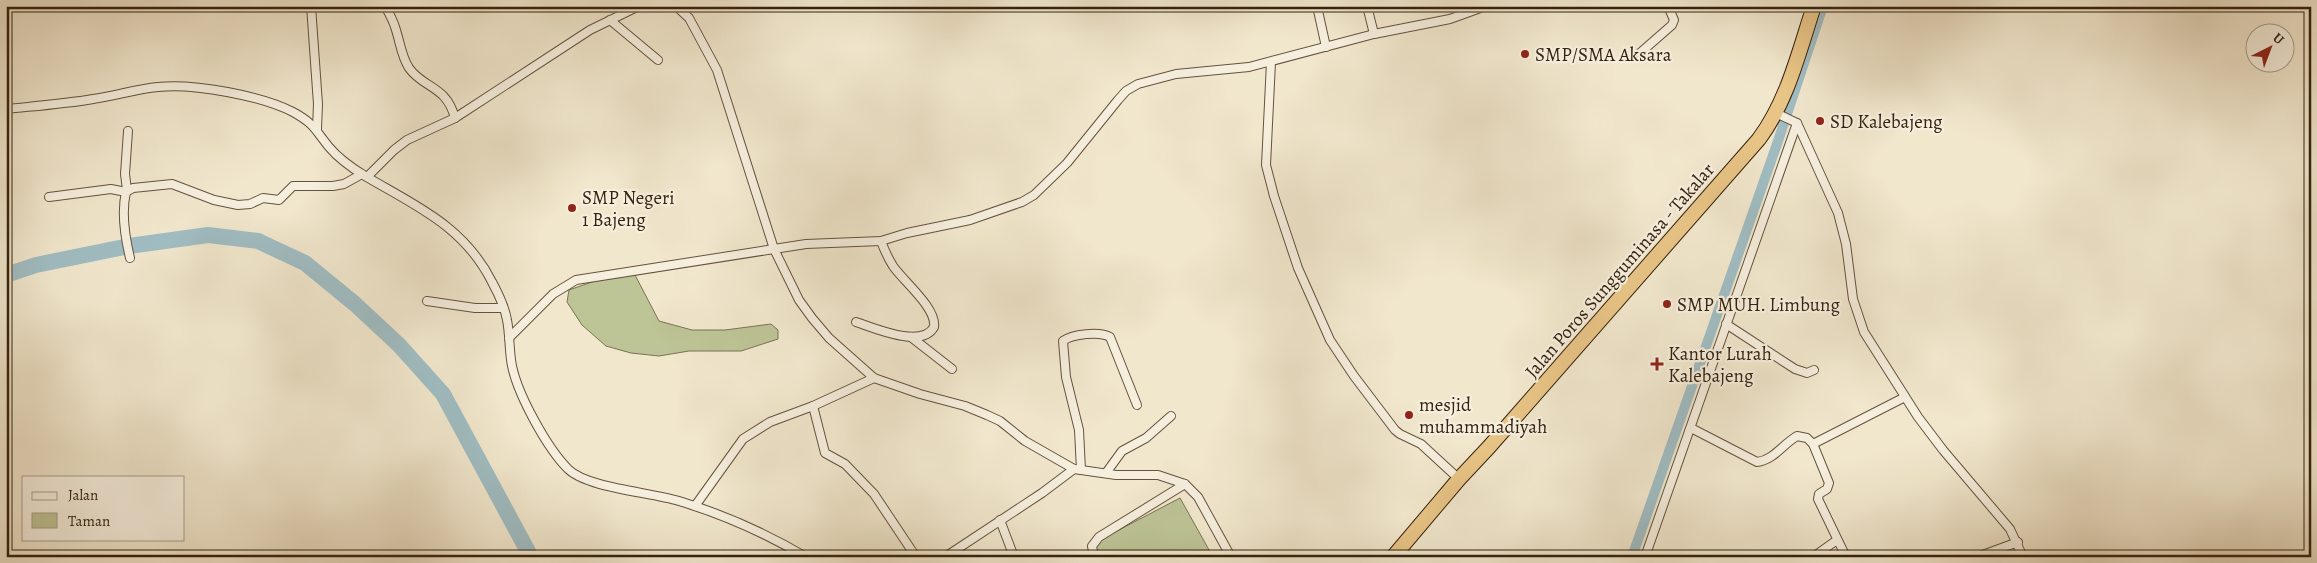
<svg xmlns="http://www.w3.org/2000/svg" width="2317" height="563" viewBox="0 0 2317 563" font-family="Alegreya,serif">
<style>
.green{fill:#bdc496;stroke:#797352}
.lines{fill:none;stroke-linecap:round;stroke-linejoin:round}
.canal{stroke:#a0bdc3;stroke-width:10}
.river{stroke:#a0bdc3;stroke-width:16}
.street-casing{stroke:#64533e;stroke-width:10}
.highway-casing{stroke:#35220f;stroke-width:16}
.street{stroke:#f6efde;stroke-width:8}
.highway{stroke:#e8c486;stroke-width:14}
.poi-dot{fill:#8f2418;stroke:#f6efde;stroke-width:2}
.labels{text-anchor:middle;stroke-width:4.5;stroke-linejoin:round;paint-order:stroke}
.poi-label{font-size:19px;fill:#35220f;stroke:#f6efde;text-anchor:start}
.street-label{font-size:19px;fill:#35220f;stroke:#f6efde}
</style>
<rect width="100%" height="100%" fill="#f1e7cd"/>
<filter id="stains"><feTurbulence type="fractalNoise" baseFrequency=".004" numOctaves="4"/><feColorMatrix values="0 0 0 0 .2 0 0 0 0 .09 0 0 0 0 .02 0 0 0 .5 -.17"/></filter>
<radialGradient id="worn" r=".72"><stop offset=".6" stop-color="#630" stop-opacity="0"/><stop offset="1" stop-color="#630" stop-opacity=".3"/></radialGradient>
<g class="green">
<polygon points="634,273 659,321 692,330 725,330 771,324 778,330 778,339 741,351 689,351 659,356 631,353 606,346 582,325 567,302 569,290 609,276"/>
<polygon points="1180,498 1213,557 1095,557 1094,543"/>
</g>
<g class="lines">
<polyline class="canal" points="1632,557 1777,144 1823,6"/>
<polyline class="river" points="6,275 36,265 129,246 208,235 258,241 305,263 355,304 399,345 443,394 531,557"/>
<g class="street-casing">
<g id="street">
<polyline points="311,6 318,104 317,129"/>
<path d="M385 6C389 13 393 20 395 27 400 41 401 56 409 68 424 89 446 85 455 118"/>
<polyline points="676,6 689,18 717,70 774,249 799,300 812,318 829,338 874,378 920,394 965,406 987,415 1000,421 1025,441 1074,469 1116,475 1158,475 1185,484 1198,497 1231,557"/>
<polyline points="1317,6 1326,47"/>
<polyline points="1367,6 1374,34"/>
<polyline points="610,20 658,60"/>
<polyline points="1640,53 1672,25 1674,20 1668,6"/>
<polyline points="1271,62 1266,165 1274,196 1298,268 1330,340 1354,376 1395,430 1400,434 1421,444 1459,479"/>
<path d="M6 109C35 106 64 104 93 99 115 96 136 89 158 87 194 83 262 96 293 112 315 124 315 130 329 147 339 159 352 168 365 176 416 206 464 226 492 282 498 293 505 308 507 320 510 335 509 351 512 366 518 395 547 448 568 469 587 488 650 492 679 501 722 514 767 534 806 557"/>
<polyline points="1776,113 1797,123 1838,213 1846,244 1853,299 1864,332 1918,417 1943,450 2010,529 2023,557"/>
<polyline points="367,177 394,150 407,140 455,118 590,30 639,6"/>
<polyline points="127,190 125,174 128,131"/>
<polyline points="49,197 111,189 126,192"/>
<path d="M130 258C125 237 121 213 126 192L133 188 172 184 214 200 238 205 250 204 263 198 279 200 293 186H333L344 184 362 174"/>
<polyline points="427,301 475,308 503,308"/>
<path d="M856 322C874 328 922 349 934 327 937 308 903 281 893 266 888 258 884 249 881 241"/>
<polyline points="1726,324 1795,369 1807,373 1814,370"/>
<polyline points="911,337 952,369"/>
<polyline points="509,338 553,294 576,280 806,244 881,241 907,233 970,220 1022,202 1034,195 1067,163 1118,100 1126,91 1138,84 1176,74 1249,67 1374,34 1450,19 1486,6"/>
<polyline points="813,406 825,453 845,464 874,494 916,557"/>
<path d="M1691 428 1757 462C1774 460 1783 444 1797 436L1807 438 1813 444 1905 397"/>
<polyline points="1813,444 1829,483 1827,489 1819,494 1818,499 1846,557"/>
<path d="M1081 470 1079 430 1066 377 1063 341C1072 334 1100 331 1110 337L1137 405"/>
<polyline points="1106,473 1122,451 1146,438 1171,416"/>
<polyline points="695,506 743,439 770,422 813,406 874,378"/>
<polyline points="1000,520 1014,557"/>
<polyline points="945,557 1042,493 1074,469"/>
<polyline points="1094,557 1092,546 1099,537 1185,484"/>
<polyline points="1645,557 1797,123"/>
<polyline points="1813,557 1837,540"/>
<polyline points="1977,557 2018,542"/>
</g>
</g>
<g class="highway-casing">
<path id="highway" d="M1393 557 1459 479 1489 447 1759 139C1788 100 1799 51 1814 6"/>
</g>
<use href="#street" class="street"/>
<use href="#highway" class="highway"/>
</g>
<g class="poi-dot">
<circle cx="1525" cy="54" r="5"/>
<circle cx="1820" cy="121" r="5"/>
<circle cx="572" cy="208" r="5"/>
<circle cx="1667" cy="304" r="5"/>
<path d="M1654.5 356.5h5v5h5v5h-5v5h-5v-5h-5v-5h5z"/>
<circle cx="1409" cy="415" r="5"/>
</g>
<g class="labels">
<g class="poi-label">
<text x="1535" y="61">SMP/SMA Aksara</text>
<text x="1830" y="128">SD Kalebajeng</text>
<text x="582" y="204">SMP Negeri<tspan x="582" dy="22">1 Bajeng</tspan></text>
<text x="1677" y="311">SMP MUH. Limbung</text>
<text x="1668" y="360">Kantor Lurah<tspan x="1668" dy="22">Kalebajeng</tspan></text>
<text x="1419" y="411">mesjid<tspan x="1419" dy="22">muhammadiyah</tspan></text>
</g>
<g class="street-label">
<text transform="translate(1619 270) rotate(-49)" y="7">Jalan Poros Sungguminasa - Takalar</text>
</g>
</g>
<rect width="2317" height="563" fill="none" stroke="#f1e7cd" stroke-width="25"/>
<rect x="8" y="8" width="2302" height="548" fill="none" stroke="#35220f" stroke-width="2.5"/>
<rect x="12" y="12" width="2292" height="538" fill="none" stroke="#35220f"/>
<rect x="22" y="476" width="162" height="65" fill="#f6efde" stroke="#a99d8b"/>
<rect x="32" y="492" width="25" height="8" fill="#f6efde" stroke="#a99d8b"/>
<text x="68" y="500" font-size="15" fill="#35220f">Jalan</text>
<rect x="32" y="513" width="25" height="15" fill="#bdc496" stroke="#a99d8b"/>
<text x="68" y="526" font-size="15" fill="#35220f">Taman</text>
<g transform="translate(2270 48) rotate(42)"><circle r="24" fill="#f6efde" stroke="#a99d8b"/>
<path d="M0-4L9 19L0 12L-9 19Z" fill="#8f2418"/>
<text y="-8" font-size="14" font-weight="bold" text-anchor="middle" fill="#35220f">U</text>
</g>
<rect width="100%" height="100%" filter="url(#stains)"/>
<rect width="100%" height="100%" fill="url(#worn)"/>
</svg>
